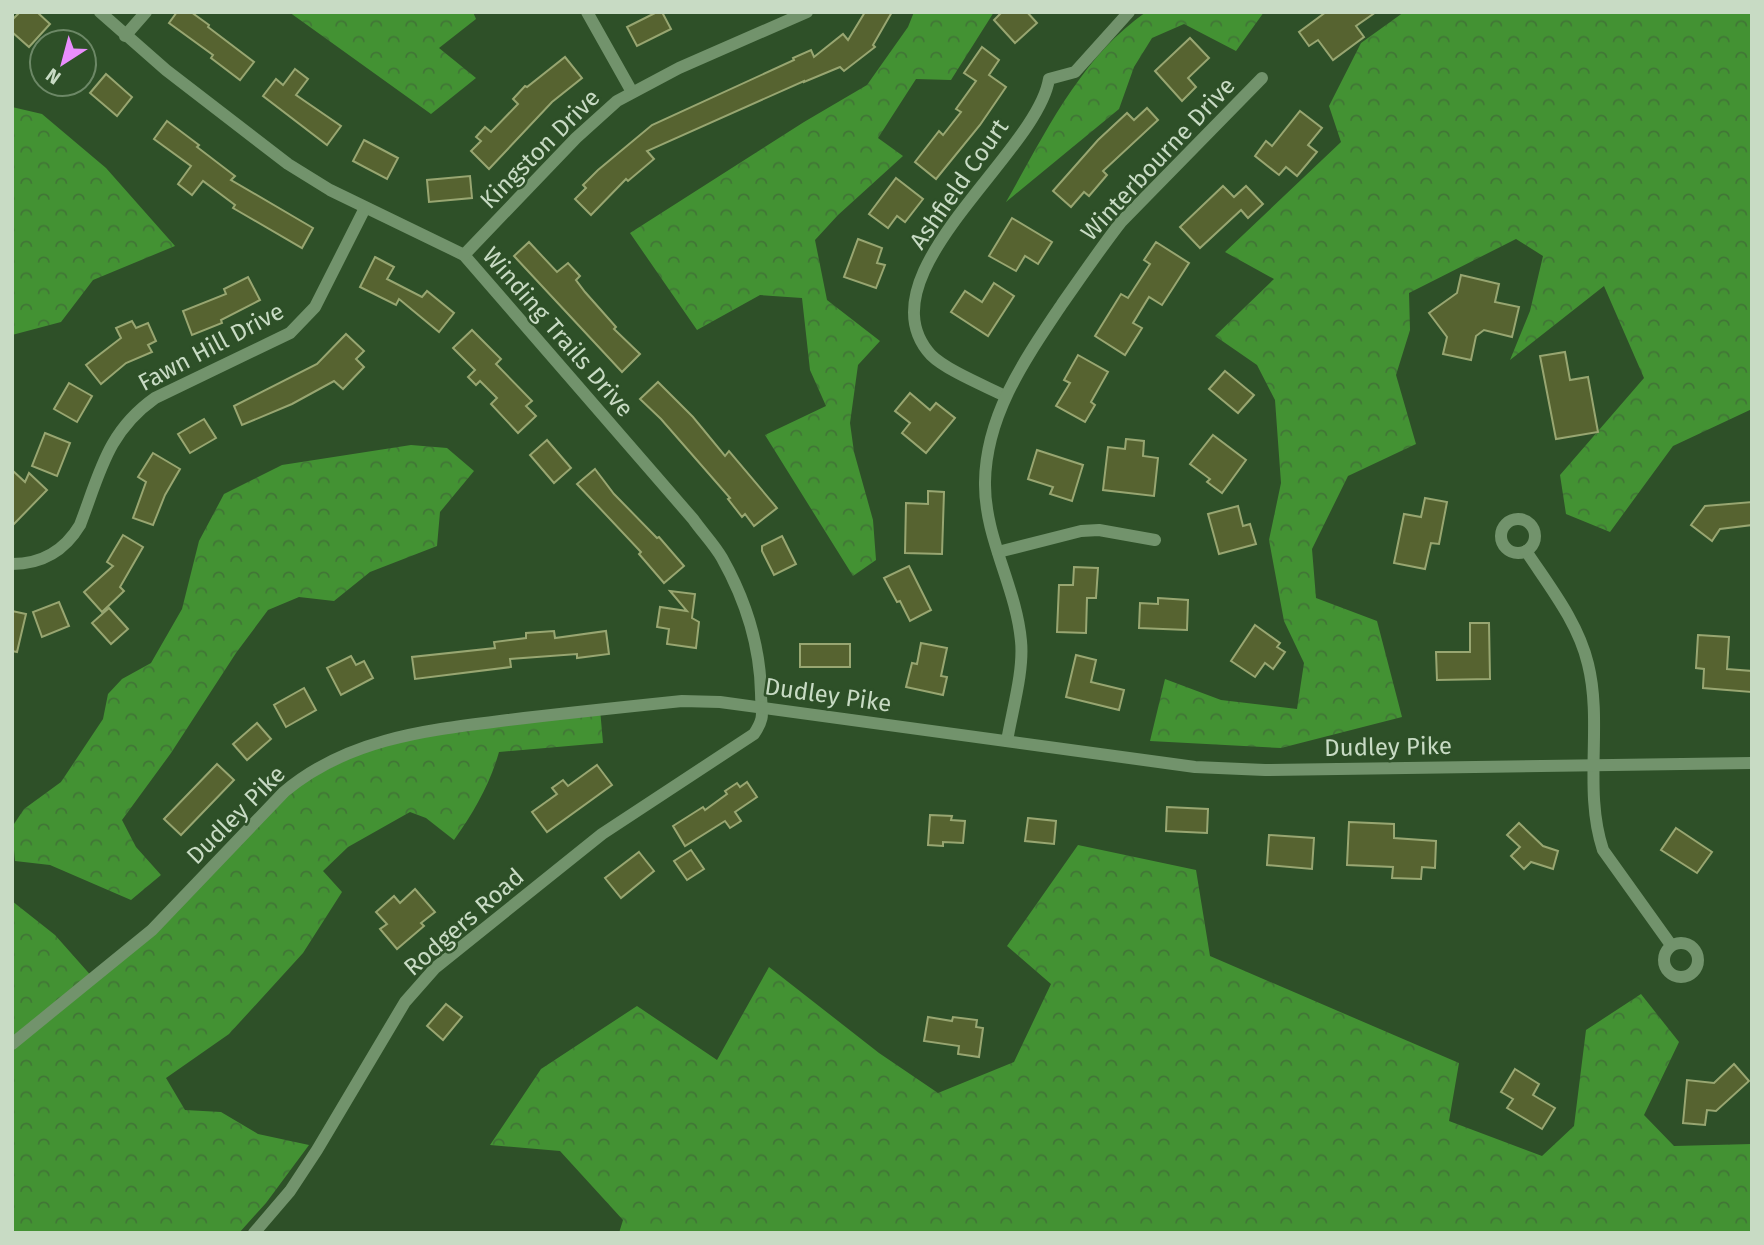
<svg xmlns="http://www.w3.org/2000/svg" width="1764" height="1245" viewBox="0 0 1764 1245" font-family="'Fira Sans',sans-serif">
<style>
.forest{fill:url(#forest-crowns)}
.building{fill:#566330;stroke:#98a671;stroke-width:2}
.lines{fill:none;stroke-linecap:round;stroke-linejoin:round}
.minor{stroke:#72936c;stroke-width:12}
.labels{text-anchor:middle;stroke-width:5;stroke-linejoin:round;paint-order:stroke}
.street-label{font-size:24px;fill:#c8dbc4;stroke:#2e5028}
</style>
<defs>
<pattern id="forest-crowns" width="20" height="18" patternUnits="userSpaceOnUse" patternTransform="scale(1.75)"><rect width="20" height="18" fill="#439233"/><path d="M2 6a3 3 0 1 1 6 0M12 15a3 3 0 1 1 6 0" fill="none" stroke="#417636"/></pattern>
</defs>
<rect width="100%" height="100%" fill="#2e5028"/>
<g class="forest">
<polygon points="289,12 473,12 476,19 439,48 476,78 431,114"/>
<polygon points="914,12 994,12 951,80 916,79 878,138 903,156 838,215 815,240 827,300 880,341 858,365 850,423 854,452 873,520 876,560 853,576 765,435 826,406 810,370 802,298 760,295 697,330 630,233 804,122 867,85 908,27"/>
<path d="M1146 12H1264L1236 51 1184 24 1152 38 1134 67 1119 109 1006 202C1045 134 1080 58 1146 12Z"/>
<polygon points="1404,12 1752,12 1752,409 1673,446 1610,532 1566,514 1560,475 1644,378 1604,286 1510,360 1530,311 1543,256 1516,239 1409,293 1410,330 1396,375 1416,444 1348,476 1312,549 1316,598 1377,621 1402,717 1281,748 1150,741 1165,679 1221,700 1297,709 1304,663 1284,621 1269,540 1281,483 1275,400 1257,365 1215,336 1274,279 1225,252 1341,142 1329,106 1361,43"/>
<polygon points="12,107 42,114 106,168 175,246 93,280 61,322 12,335"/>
<polygon points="411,445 447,448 474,471 440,512 437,546 370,572 334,601 299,597 268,610 236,653 171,753 122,820 136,847 161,875 131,900 50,865 15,861 12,827 24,809 61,782 103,719 108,694 122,679 151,663 182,609 199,541 224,494 282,465"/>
<path d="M600 709 603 743 499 752C490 784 474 812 454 840L426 818 410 812 348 847 323 871 342 892 303 953 229 1034 166 1078 185 1110 221 1112 258 1134 309 1145 266 1203 239 1233H12V901L55 935 94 979 284 792 386 739Z"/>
<polygon points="1078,845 1196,870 1210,956 1459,1063 1449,1121 1542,1156 1574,1126 1586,1030 1641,994 1679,1042 1644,1115 1674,1146 1752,1144 1752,1233 619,1233 623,1220 560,1151 490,1145 541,1069 637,1006 717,1060 769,967 879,1053 938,1093 1014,1062 1051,984 1007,946"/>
</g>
<g class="building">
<polygon points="20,12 37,12 50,24 29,47 12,32 12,20"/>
<polygon points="177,12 191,12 209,25 208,27 254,62 240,80 211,58 213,55 169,23"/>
<polygon points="657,12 662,12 671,29 637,46 627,27"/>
<polygon points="865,12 892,12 873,45 875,47 844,71 840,67 804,82 804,81 647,151 654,159 628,181 626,179 591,215 575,199 586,188 583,185 598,170 652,125 794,60 793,58 811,50 814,57 843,34 848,40"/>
<polygon points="1002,12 1027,12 1037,23 1015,43 994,20"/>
<polygon points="1326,12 1376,12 1356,26 1364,37 1333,60 1318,40 1309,46 1299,32"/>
<polygon points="1190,38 1209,58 1188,78 1196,87 1182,101 1155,71"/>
<polygon points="982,47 999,60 989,75 1006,87 980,125 936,179 915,162 939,131 943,135 961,112 956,109 976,81 964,73"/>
<polygon points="565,57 582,78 552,102 489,169 471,151 481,141 476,137 485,127 491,132 518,104 513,99 525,86 527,87"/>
<polygon points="295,69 308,79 296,95 341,126 327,145 263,96 276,79 283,85"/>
<polygon points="106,74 132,97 117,116 90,93"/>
<polygon points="1147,108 1158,120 1103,171 1107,175 1089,196 1084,192 1071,207 1053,191 1098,140 1127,113 1134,120"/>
<polygon points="1300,111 1322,128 1308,145 1317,152 1297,176 1286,167 1279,175 1255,156 1266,141 1272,146"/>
<polygon points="167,121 199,145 197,147 235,176 231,180 313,228 302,248 233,208 235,205 203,181 192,195 178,184 191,166 154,139"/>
<polygon points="364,140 398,158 387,179 353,161"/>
<polygon points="470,176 472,198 429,202 427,180"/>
<polygon points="896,178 923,199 905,222 897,216 888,228 869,214"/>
<polygon points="1223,186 1234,197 1246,186 1263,204 1248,218 1241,210 1200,248 1180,227"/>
<polygon points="1012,218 1052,242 1038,264 1025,256 1016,271 989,256"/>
<polygon points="858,239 882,248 877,263 885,265 876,288 844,277"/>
<polygon points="529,242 557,272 568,263 580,276 576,280 585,292 616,327 614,329 640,354 622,372 514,256"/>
<polygon points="1156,242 1189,263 1162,305 1149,297 1133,323 1142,328 1125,355 1095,336 1121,294 1128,298 1150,264 1144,260"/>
<polygon points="375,257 394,267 387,279 422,297 427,291 454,313 439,332 399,299 396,305 360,287"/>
<polygon points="1461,275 1499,284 1495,302 1519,307 1512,337 1484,330 1476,336 1471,360 1443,354 1447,337 1429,313 1457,293"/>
<polygon points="248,277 260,300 221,320 222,323 192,335 183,311 226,294 224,289"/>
<polygon points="994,283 1014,296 988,336 951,312 965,291 982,302"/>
<polygon points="132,321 136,328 148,323 156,341 148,345 152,352 126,363 101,384 86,365 121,338 116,328"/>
<polygon points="472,330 501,359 496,364 532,401 526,406 536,416 518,433 491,404 497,398 480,381 476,385 468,377 475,370 453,348"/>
<polygon points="346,334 364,351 356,359 364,367 343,389 334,381 292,404 242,425 234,406 317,364"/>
<polygon points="1565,352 1570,380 1588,377 1598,432 1556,439 1540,356"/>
<polygon points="1078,355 1108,372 1091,402 1095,405 1085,422 1056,406 1070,383 1064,380"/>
<polygon points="1225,371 1254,395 1238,413 1209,389"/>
<polygon points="658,382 693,417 725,456 729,451 777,508 754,526 745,514 742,517 728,499 730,498 661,419 640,399"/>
<polygon points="69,383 92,396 77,422 54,409"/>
<polygon points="910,393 930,410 936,403 955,418 926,453 902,433 910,423 895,411"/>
<polygon points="204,419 216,438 190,453 178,434"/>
<polygon points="45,433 70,443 57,476 32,466"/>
<polygon points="1213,435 1246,460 1222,493 1207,482 1210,479 1190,464"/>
<polygon points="1126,439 1144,441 1143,456 1158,458 1154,496 1103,490 1108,447 1125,449"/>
<polygon points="547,440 571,468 554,483 530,455"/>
<polygon points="1037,450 1083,465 1072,501 1050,494 1053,487 1028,479"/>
<polygon points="153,453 180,469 165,495 153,525 133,518 146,482 138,477"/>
<polygon points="595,469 614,494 657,538 659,537 684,566 664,583 639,554 641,552 577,484"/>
<polygon points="12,470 25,482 29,473 47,490 12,526"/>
<polygon points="928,491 944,492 942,554 905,553 906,503 928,504"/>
<polygon points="1425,498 1447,502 1439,544 1431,543 1425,569 1394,563 1404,514 1421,517"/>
<polygon points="1752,502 1752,525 1720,529 1712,541 1691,525 1705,506"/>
<polygon points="1238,506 1243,526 1250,524 1256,544 1219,554 1208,514"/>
<polygon points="123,535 143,547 120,587 124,591 102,612 84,592 113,566 107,562"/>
<polygon points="782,536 796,564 774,575 762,551 762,546"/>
<polygon points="909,566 931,610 910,621 900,601 897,602 884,578"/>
<polygon points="1074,567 1098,568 1096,598 1087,598 1086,633 1057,632 1059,585 1073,585"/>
<polygon points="670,591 695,594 692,618 699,622 696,648 667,644 669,629 657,627 660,607 687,611"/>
<polygon points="1158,598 1188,600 1187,630 1139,628 1140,603 1158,604"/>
<polygon points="59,602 69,626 42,637 33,612"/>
<polygon points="109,608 128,629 111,644 92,623"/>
<polygon points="12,611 26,614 17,652 12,651"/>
<polygon points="1470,623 1489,623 1490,679 1437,680 1436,652 1470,652"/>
<polygon points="1255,625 1280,643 1277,647 1285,652 1273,669 1265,663 1255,677 1231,661"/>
<polygon points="554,631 555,638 606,631 609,654 577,658 577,654 510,659 511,667 415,679 412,657 495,648 494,642 526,638 526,633"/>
<polygon points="1698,635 1729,637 1727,669 1752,671 1751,692 1703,688 1704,669 1696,668"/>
<polygon points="921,643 947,648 941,676 947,677 943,695 906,687 912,663 917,664"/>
<rect x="800" y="644" width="50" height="23"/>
<polygon points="1076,655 1096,660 1091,682 1124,690 1119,710 1066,697"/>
<polygon points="351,656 356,665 364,661 373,678 341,695 327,668"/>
<polygon points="304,688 316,710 286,727 274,705"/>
<polygon points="257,723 271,739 247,760 233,744"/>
<polygon points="217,764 234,780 181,835 164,819"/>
<polygon points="597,765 612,785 547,832 532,812 557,794 552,788 563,780 568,786"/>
<polygon points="747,782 757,797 735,812 741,821 730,828 725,821 685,846 673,826 703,807 705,810 727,794 725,791 737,783 740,787"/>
<polygon points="1167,807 1208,809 1207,833 1166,831"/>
<polygon points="930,815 952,816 951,820 965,821 963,843 943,842 943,846 928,845"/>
<polygon points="1028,818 1056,821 1054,844 1025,841"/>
<polygon points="1349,822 1394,824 1394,838 1436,841 1435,868 1422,867 1421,879 1392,878 1393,867 1347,865"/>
<polygon points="1519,823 1543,846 1558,851 1553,869 1531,862 1524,869 1511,856 1520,847 1507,835"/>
<polygon points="1676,828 1712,852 1697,873 1661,850"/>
<polygon points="1269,835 1314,838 1312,869 1267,865"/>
<polygon points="691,850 704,869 687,880 674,861"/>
<polygon points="639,852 654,871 621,898 605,878"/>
<polygon points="415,889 435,912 421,923 424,926 397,949 380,929 387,924 376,912 394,896 400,903"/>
<polygon points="446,1004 462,1017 443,1040 427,1026"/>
<polygon points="928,1017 952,1021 953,1017 977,1020 976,1027 983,1028 979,1057 958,1054 959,1046 924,1041"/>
<polygon points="1734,1064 1749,1081 1716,1111 1707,1110 1705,1125 1683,1123 1687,1080 1714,1083"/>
<polygon points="1515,1069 1539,1084 1533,1095 1555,1108 1542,1129 1507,1108 1513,1099 1501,1092"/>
</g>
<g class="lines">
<g class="minor">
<path d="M100 12 166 70 288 164 330 190 464 255 693 519C702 532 714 544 722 558 745 599 760 646 761 693 761 713 766 716 754 734L602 834 435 968 405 1002 317 1150 290 1191 254 1233"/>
<polyline points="587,12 632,92"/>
<polyline points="125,36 146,12"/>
<polyline points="464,255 576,138 617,101 679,68 807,12"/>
<path d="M1005 396C985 386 946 370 931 355 859 276 1037 154 1049 79L1075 72 1129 12"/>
<circle cx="1518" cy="536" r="17"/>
<path d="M1526 551C1549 586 1578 622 1588 664 1603 724 1583 790 1603 850L1671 945"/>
<polyline points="998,552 1081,531 1099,530 1155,540"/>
<path d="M12 564C42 564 65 550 80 525 100 473 107 432 155 398L290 333 315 307 365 208"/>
<path d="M1007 741C1012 711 1024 671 1021 641 1016 586 984 537 985 482 986 414 1026 358 1062 304 1081 277 1100 249 1121 222L1262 78"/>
<circle cx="1681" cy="960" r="17"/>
<path d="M12 1044 152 930 284 792C348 738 428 730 508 720 566 713 624 707 682 701L720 702 1195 767 1265 770 1752 763"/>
</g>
</g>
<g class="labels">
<g class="street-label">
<text transform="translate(540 149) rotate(-45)" y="8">Kingston Drive</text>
<text transform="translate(1158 159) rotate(-47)" y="8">Winterbourne Drive</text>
<text transform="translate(959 184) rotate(-55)" y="8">Ashfield Court</text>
<text transform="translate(558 332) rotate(49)" y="8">Winding Trails Drive</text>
<text transform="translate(211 347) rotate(-28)" y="8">Fawn Hill Drive</text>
<text transform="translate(828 695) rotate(8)" y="8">Dudley Pike</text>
<text transform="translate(1388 747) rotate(-1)" y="8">Dudley Pike</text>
<text transform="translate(236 815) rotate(-45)" y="8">Dudley Pike</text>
<text transform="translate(464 922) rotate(-41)" y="8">Rodgers Road</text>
</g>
</g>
<rect width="1764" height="1245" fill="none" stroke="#c8dbc4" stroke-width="28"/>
<g transform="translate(63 63) rotate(216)"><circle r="33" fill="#2e5028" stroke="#6c8866" stroke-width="2"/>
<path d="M0-5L12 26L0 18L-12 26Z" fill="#ea8dfd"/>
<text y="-10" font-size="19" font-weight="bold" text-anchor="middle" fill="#c8dbc4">N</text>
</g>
</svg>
